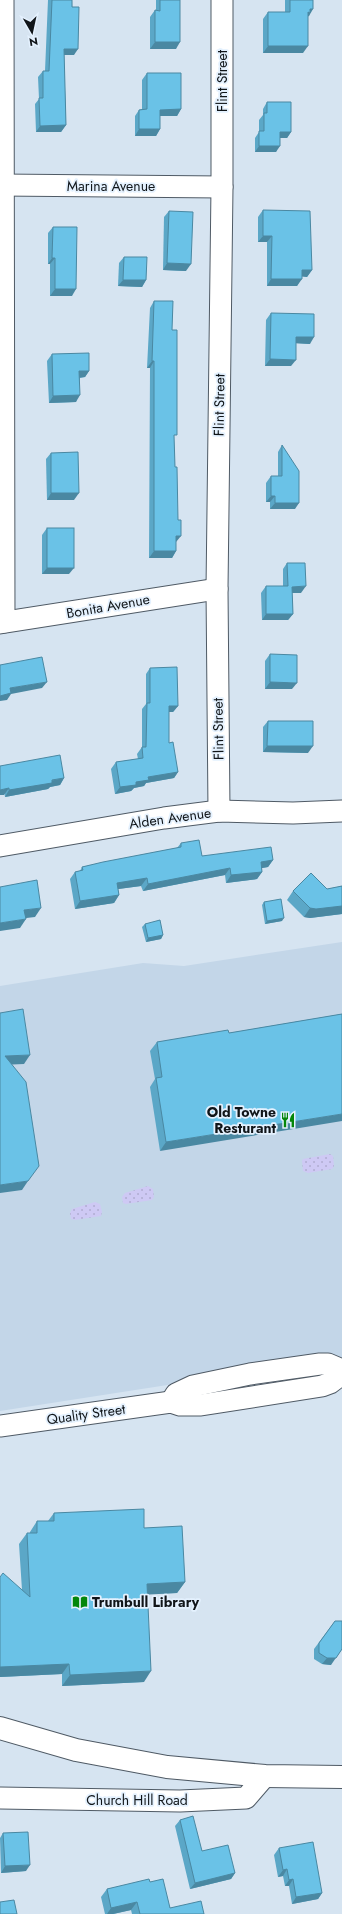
<svg xmlns="http://www.w3.org/2000/svg" width="342" height="1914" viewBox="0 0 342 1914" font-family="Jost,sans-serif">
<style>
.built{fill:#c3d6e8}
.garden{fill:url(#garden-dots)}
.lines{fill:none;stroke-linecap:round;stroke-linejoin:round}
.street-casing{stroke:#4f5a65;stroke-width:23}
.secondary-casing{stroke:#4f5a65;stroke-width:24}
.street{stroke:#fff;stroke-width:21}
.secondary{stroke:#fff;stroke-width:22}
.wall{fill:#5ba7c7}
.shaded-wall{fill:#4a88a2}
.building{fill:#6ac2e7;stroke:#4a88a2}
.labels{text-anchor:middle;stroke-width:3.5;stroke-linejoin:round;paint-order:stroke}
.street-label{font-size:14px;fill:#101519;stroke:#e4f1fe}
.poi-label{font-size:14px;font-weight:bold;fill:#101519;stroke:#e4f1fe;text-anchor:end}
</style>
<defs>
<pattern id="garden-dots" width="8" height="8" patternUnits="userSpaceOnUse"><rect width="8" height="8" fill="#cec9f4"/><path d="M2 2h.1M6 6h.1" fill="none" stroke="#b0acd1" stroke-width="1.8" stroke-linecap="round"/></pattern>
</defs>
<rect width="100%" height="100%" fill="#d6e4f1"/>
<polygon class="built" points="342,942 342,1358 0,1411 0,986 143,963 184,966"/>
<g class="garden">
<polygon points="330,1154 333,1156 334,1166 332,1169 308,1173 303,1171 302,1161 303,1159"/>
<polygon points="148,1186 153,1189 154,1197 152,1200 126,1204 123,1203 122,1197 125,1193"/>
<polygon points="95,1202 100,1204 102,1212 101,1216 75,1220 71,1219 70,1213 72,1209"/>
</g>
<g class="lines">
<g class="street-casing">
<g id="street">
<polyline points="3,0 4,622"/>
<polyline points="0,185 222,187"/>
<polyline points="0,623 217,589"/>
<polyline points="219,811 217,589 222,187 222,0"/>
<polyline points="0,846 164,818 219,811 293,813 342,811"/>
<polyline points="171,1402 176,1394 193,1386 250,1374 320,1364 328,1364 342,1370"/>
<polyline points="0,1426 171,1402 180,1405 201,1405 322,1386 330,1383 342,1374"/>
<polyline points="0,1798 180,1801 246,1798 265,1776"/>
</g>
</g>
<g class="secondary-casing">
<polyline id="secondary" points="0,1728 76,1750 167,1767 265,1776 342,1777"/>
</g>
<use href="#street" class="street"/>
<use href="#secondary" class="secondary"/>
</g>
<g class="wall">
<polygon points="48,0 72,0 74,55 64,55 66,125 61,132 36,132 35,104 39,99 38,77 43,71 45,71"/>
<polygon points="156,0 180,0 176,49 150,49 150,17 155,10 156,10"/>
<polygon points="285,0 313,0 309,16 308,16 303,53 263,53 263,19 268,12 285,12"/>
<polygon points="147,73 181,109 177,116 160,116 160,129 156,136 135,136 135,116 139,110 142,109 142,80"/>
<polygon points="267,102 291,132 287,138 280,138 276,152 255,152 255,138 259,132 259,120 263,115 263,109"/>
<polygon points="263,210 312,270 307,277 302,276 297,286 267,286 267,242 258,242 258,217"/>
<polygon points="169,211 186,271 163,270 164,217"/>
<polygon points="53,227 72,296 50,296 50,264 48,264 48,233"/>
<polygon points="124,257 146,280 142,287 118,286 119,263"/>
<polygon points="154,301 172,330 174,439 176,542 176,551 172,558 149,558 150,368 147,368 150,308"/>
<polygon points="271,313 310,344 296,343 291,366 265,366 266,320"/>
<polygon points="52,354 89,371 85,377 80,378 76,402 49,403 47,361"/>
<polygon points="282,445 295,509 270,509 270,502 266,502 266,483 271,476 278,476 278,452"/>
<polygon points="51,453 74,500 47,500 46,459"/>
<polygon points="47,528 69,574 42,574 42,535"/>
<polygon points="287,563 301,593 292,593 293,614 288,620 262,620 261,593 266,586 283,586 283,569"/>
<polygon points="270,654 292,689 265,689 265,661"/>
<polygon points="150,668 178,706 173,712 169,712 169,743 178,772 174,778 146,783 144,786 134,788 131,791 115,794 111,769 116,762 138,759 137,754 142,747 142,709 146,704 146,674"/>
<polygon points="268,721 308,753 263,752 263,727"/>
<polygon points="0,766 64,778 60,785 50,787 48,789 5,797"/>
<polygon points="181,843 202,856 273,860 268,867 262,868 262,872 257,879 226,883 225,875 143,891 141,886 118,889 119,895 114,903 75,909 70,879 75,872 80,871 82,867 177,848"/>
<polygon points="342,886 342,914 310,918 304,917 287,900 293,891 327,889"/>
<polygon points="264,902 282,921 265,924 262,905"/>
<polygon points="145,924 163,935 161,939 146,942 142,927"/>
<polygon points="342,1014 160,1151 150,1087 155,1079 150,1051 157,1042 229,1033"/>
<polygon points="54,1513 144,1528 185,1582 177,1593 148,1594 144,1682 62,1686 62,1674 0,1677 0,1577 22,1590 19,1544 27,1533 30,1533 30,1532 37,1521 48,1521"/>
<polygon points="335,1621 331,1665 322,1664 314,1659 314,1649"/>
<polygon points="180,1820 202,1851 235,1873 231,1879 190,1889 175,1826"/>
<polygon points="3,1833 26,1871 1,1873 0,1838"/>
<polygon points="279,1848 322,1893 318,1899 292,1904 289,1886 285,1886 283,1876 278,1877 274,1855"/>
<polygon points="150,1882 170,1908 204,1914 132,1914 131,1910 113,1914 105,1914 101,1897 107,1889"/>
</g>
<g class="shaded-wall">
<polygon points="310,9 313,9 309,16 303,19"/>
<polygon points="155,42 180,42 176,49 150,49"/>
<polygon points="268,46 308,46 303,53 263,53"/>
<polygon points="64,49 78,49 74,55 59,55"/>
<polygon points="181,109 177,116 156,116 160,110"/>
<polygon points="66,125 61,132 36,132 40,126"/>
<polygon points="139,129 160,129 156,136 135,136"/>
<polygon points="280,132 291,132 287,138 276,138"/>
<polygon points="259,146 280,146 276,152 255,152"/>
<polygon points="263,236 272,236 267,242 258,242"/>
<polygon points="52,258 55,258 50,264 48,264"/>
<polygon points="167,263 191,264 186,271 163,270"/>
<polygon points="302,270 312,270 307,277 297,276"/>
<polygon points="271,279 302,279 297,286 267,286"/>
<polygon points="123,280 146,280 142,287 118,286"/>
<polygon points="55,289 76,289 72,296 50,296"/>
<polygon points="296,337 314,337 310,344 291,343"/>
<polygon points="270,359 296,360 291,366 265,366"/>
<polygon points="152,361 154,361 150,368 147,368"/>
<polygon points="79,371 89,371 85,377 75,378"/>
<polygon points="80,395 76,402 49,403 53,396"/>
<polygon points="51,493 79,493 74,500 47,500"/>
<polygon points="271,496 275,496 270,502 266,502"/>
<polygon points="275,503 299,503 295,509 270,509"/>
<polygon points="176,536 181,536 176,542"/>
<polygon points="154,551 176,551 172,558 149,558"/>
<polygon points="47,568 74,568 69,574 42,574"/>
<polygon points="306,586 301,593 288,593 292,587"/>
<polygon points="266,614 293,614 288,620 262,620"/>
<polygon points="47,682 42,688 11,694 7,700 0,701 0,696 10,688"/>
<polygon points="270,682 297,683 292,689 265,689"/>
<polygon points="169,706 178,706 173,712 164,712"/>
<polygon points="267,746 313,746 308,753 263,752"/>
<polygon points="178,772 174,778 146,783 144,786 134,788 131,791 115,794 120,787 148,777"/>
<polygon points="64,778 60,785 50,787 48,789 5,797 9,790"/>
<polygon points="9,788 4,795 0,795 0,790"/>
<polygon points="273,860 268,867 256,869 261,862"/>
<polygon points="230,868 225,875 143,891 148,884"/>
<polygon points="262,872 257,879 226,883 231,875"/>
<polygon points="147,878 141,886 111,890 117,883"/>
<polygon points="119,895 114,903 75,909 80,901"/>
<polygon points="342,906 342,914 310,918 304,917 310,908"/>
<polygon points="41,908 35,917 18,919 24,910"/>
<polygon points="284,918 282,921 265,924 267,921"/>
<polygon points="26,919 20,928 0,931 0,923"/>
<polygon points="163,935 161,939 146,942 148,938"/>
<polygon points="30,1055 24,1064 0,1065 5,1056"/>
<polygon points="342,1114 342,1121 160,1151 166,1142"/>
<polygon points="28,1181 22,1190 0,1193 0,1185"/>
<polygon points="185,1582 177,1593 140,1595 147,1584"/>
<polygon points="342,1649 331,1665 322,1664 327,1658"/>
<polygon points="69,1664 62,1674 0,1677 0,1667"/>
<polygon points="151,1671 144,1682 62,1686 70,1675"/>
<polygon points="30,1865 26,1871 1,1873 5,1866"/>
<polygon points="287,1869 283,1876 278,1877 283,1870"/>
<polygon points="235,1873 231,1879 190,1889 195,1883"/>
<polygon points="293,1879 289,1886 285,1886 289,1880"/>
<polygon points="322,1893 318,1899 292,1904 296,1897"/>
<polygon points="137,1902 131,1910 113,1914 107,1914 111,1908"/>
</g>
<g class="building">
<polygon points="52,0 72,0 72,7 79,7 78,49 64,49 66,125 40,126 39,98 43,98 43,71 49,71"/>
<polygon points="160,0 180,0 180,42 155,42 155,10 160,11"/>
<polygon points="290,0 313,0 313,9 310,9 310,13 308,12 308,46 268,46 268,12 290,12"/>
<polygon points="147,73 181,73 181,109 160,110 160,129 139,129 139,110 147,109"/>
<polygon points="267,102 291,102 291,132 280,132 280,146 259,146 259,131 264,131 264,113 267,113"/>
<polygon points="263,210 310,211 312,270 302,270 302,279 271,279 272,236 263,236"/>
<polygon points="169,211 193,212 191,264 167,263"/>
<polygon points="53,227 77,227 76,289 55,289 55,258 52,258"/>
<polygon points="124,257 147,257 146,280 123,280"/>
<polygon points="154,301 173,301 172,330 177,330 177,435 174,435 175,467 177,467 178,520 181,520 181,536 176,536 176,551 154,551 154,361 152,361"/>
<polygon points="271,313 314,314 314,337 296,337 296,360 270,359"/>
<polygon points="89,353 89,371 79,371 80,395 53,396 52,354"/>
<polygon points="282,445 299,471 299,503 275,503 275,496 271,496 271,476 282,476"/>
<polygon points="78,452 79,493 51,493 51,453"/>
<rect x="47" y="528" width="27" height="40"/>
<polygon points="287,563 305,563 306,586 292,587 293,614 266,614 266,586 288,586"/>
<polygon points="270,654 297,655 297,683 270,682"/>
<polygon points="42,657 47,682 10,688 11,693 0,696 0,665"/>
<polygon points="177,667 178,706 169,706 169,743 173,742 178,772 148,777 149,780 136,782 136,785 120,787 116,762 143,758 142,747 146,747 147,703 150,703 150,668"/>
<polygon points="268,721 313,721 313,746 267,746"/>
<polygon points="60,755 64,778 52,780 52,783 9,790 9,788 0,790 0,766"/>
<polygon points="199,840 202,856 271,847 273,860 261,862 262,872 231,875 230,868 148,884 147,878 117,883 119,895 80,901 75,872 83,870 82,867 103,862 181,847 181,843"/>
<polygon points="311,873 327,889 342,886 342,906 316,909 310,908 293,891"/>
<polygon points="37,880 41,908 24,910 26,919 0,923 0,887"/>
<polygon points="281,899 284,918 267,921 264,902"/>
<polygon points="160,920 163,935 148,938 145,924"/>
<polygon points="23,1009 30,1055 5,1056 26,1082 39,1166 28,1181 0,1185 0,1013"/>
<polygon points="342,1014 342,1114 166,1142 156,1078 162,1077 157,1042 228,1030 229,1033"/>
<polygon points="144,1509 144,1528 182,1526 185,1582 147,1584 151,1671 70,1675 69,1664 0,1667 0,1577 3,1573 30,1597 27,1533 37,1533 37,1521 54,1521 54,1513"/>
<polygon points="335,1621 342,1621 342,1649 336,1658 327,1658 319,1653 319,1643"/>
<polygon points="193,1816 202,1851 228,1845 235,1873 195,1883 180,1820"/>
<polygon points="28,1832 30,1865 5,1866 3,1833"/>
<polygon points="313,1842 322,1893 296,1897 293,1879 289,1880 287,1869 283,1870 279,1848"/>
<polygon points="149,1879 150,1882 163,1879 170,1908 201,1901 204,1914 140,1914 137,1902 111,1908 107,1889"/>
<polygon points="14,1900 17,1914 0,1914 0,1902"/>
</g>
<defs>
<g id="restaurant-bare" transform="scale(1.2)"><path d="M-5-6h1v4h1v-4h1v4h1v-4h1v5L-1.5 .5V6h-2V.5L-5-1ZM5-6V6H3V1.5H1.5Q1.5-4 5-6Z" fill="#04860a" stroke="#e4f1fe" stroke-width="2.5" paint-order="stroke"/></g>
<g id="library-bare" transform="scale(1.2)"><path d="M-6-4Q-3-5.5-.7-3.5V5Q-3 3-6 4ZM6-4Q3-5.5 .7-3.5V5Q3 3 6 4Z" fill="#04860a" stroke="#e4f1fe" stroke-width="2.5" paint-order="stroke"/></g>
</defs>
<g fill-rule="evenodd">
<use href="#restaurant-bare" x="288" y="1120"/>
<use href="#library-bare" x="80" y="1602"/>
</g>
<g class="labels">
<g class="street-label">
<text transform="translate(222 81) rotate(-90)" y="5">Flint Street</text>
<text x="111" y="191">Marina Avenue</text>
<text transform="translate(219 405) rotate(-89)" y="5">Flint Street</text>
<text transform="translate(108 606) rotate(-10)" y="5">Bonita Avenue</text>
<text transform="translate(218 729) rotate(-91)" y="5">Flint Street</text>
<text transform="translate(170 818) rotate(-8)" y="5">Alden Avenue</text>
<text transform="translate(86 1414) rotate(-8)" y="5">Quality Street</text>
<text x="137" y="1805">Church Hill Road</text>
</g>
<g class="poi-label">
<text x="276" y="1117">Old Towne<tspan x="276" dy="16">Resturant</tspan></text>
<text x="92" y="1607" text-anchor="start">Trumbull Library</text>
</g>
</g>
<g transform="translate(32 32) rotate(171)" stroke="#e4f1fe" stroke-width="3" paint-order="stroke">
<path d="M0-3L7 15L0 10L-7 15Z" fill="#101519"/>
<text y="-6" font-size="11" font-weight="bold" text-anchor="middle" fill="#101519">N</text>
</g>
</svg>
